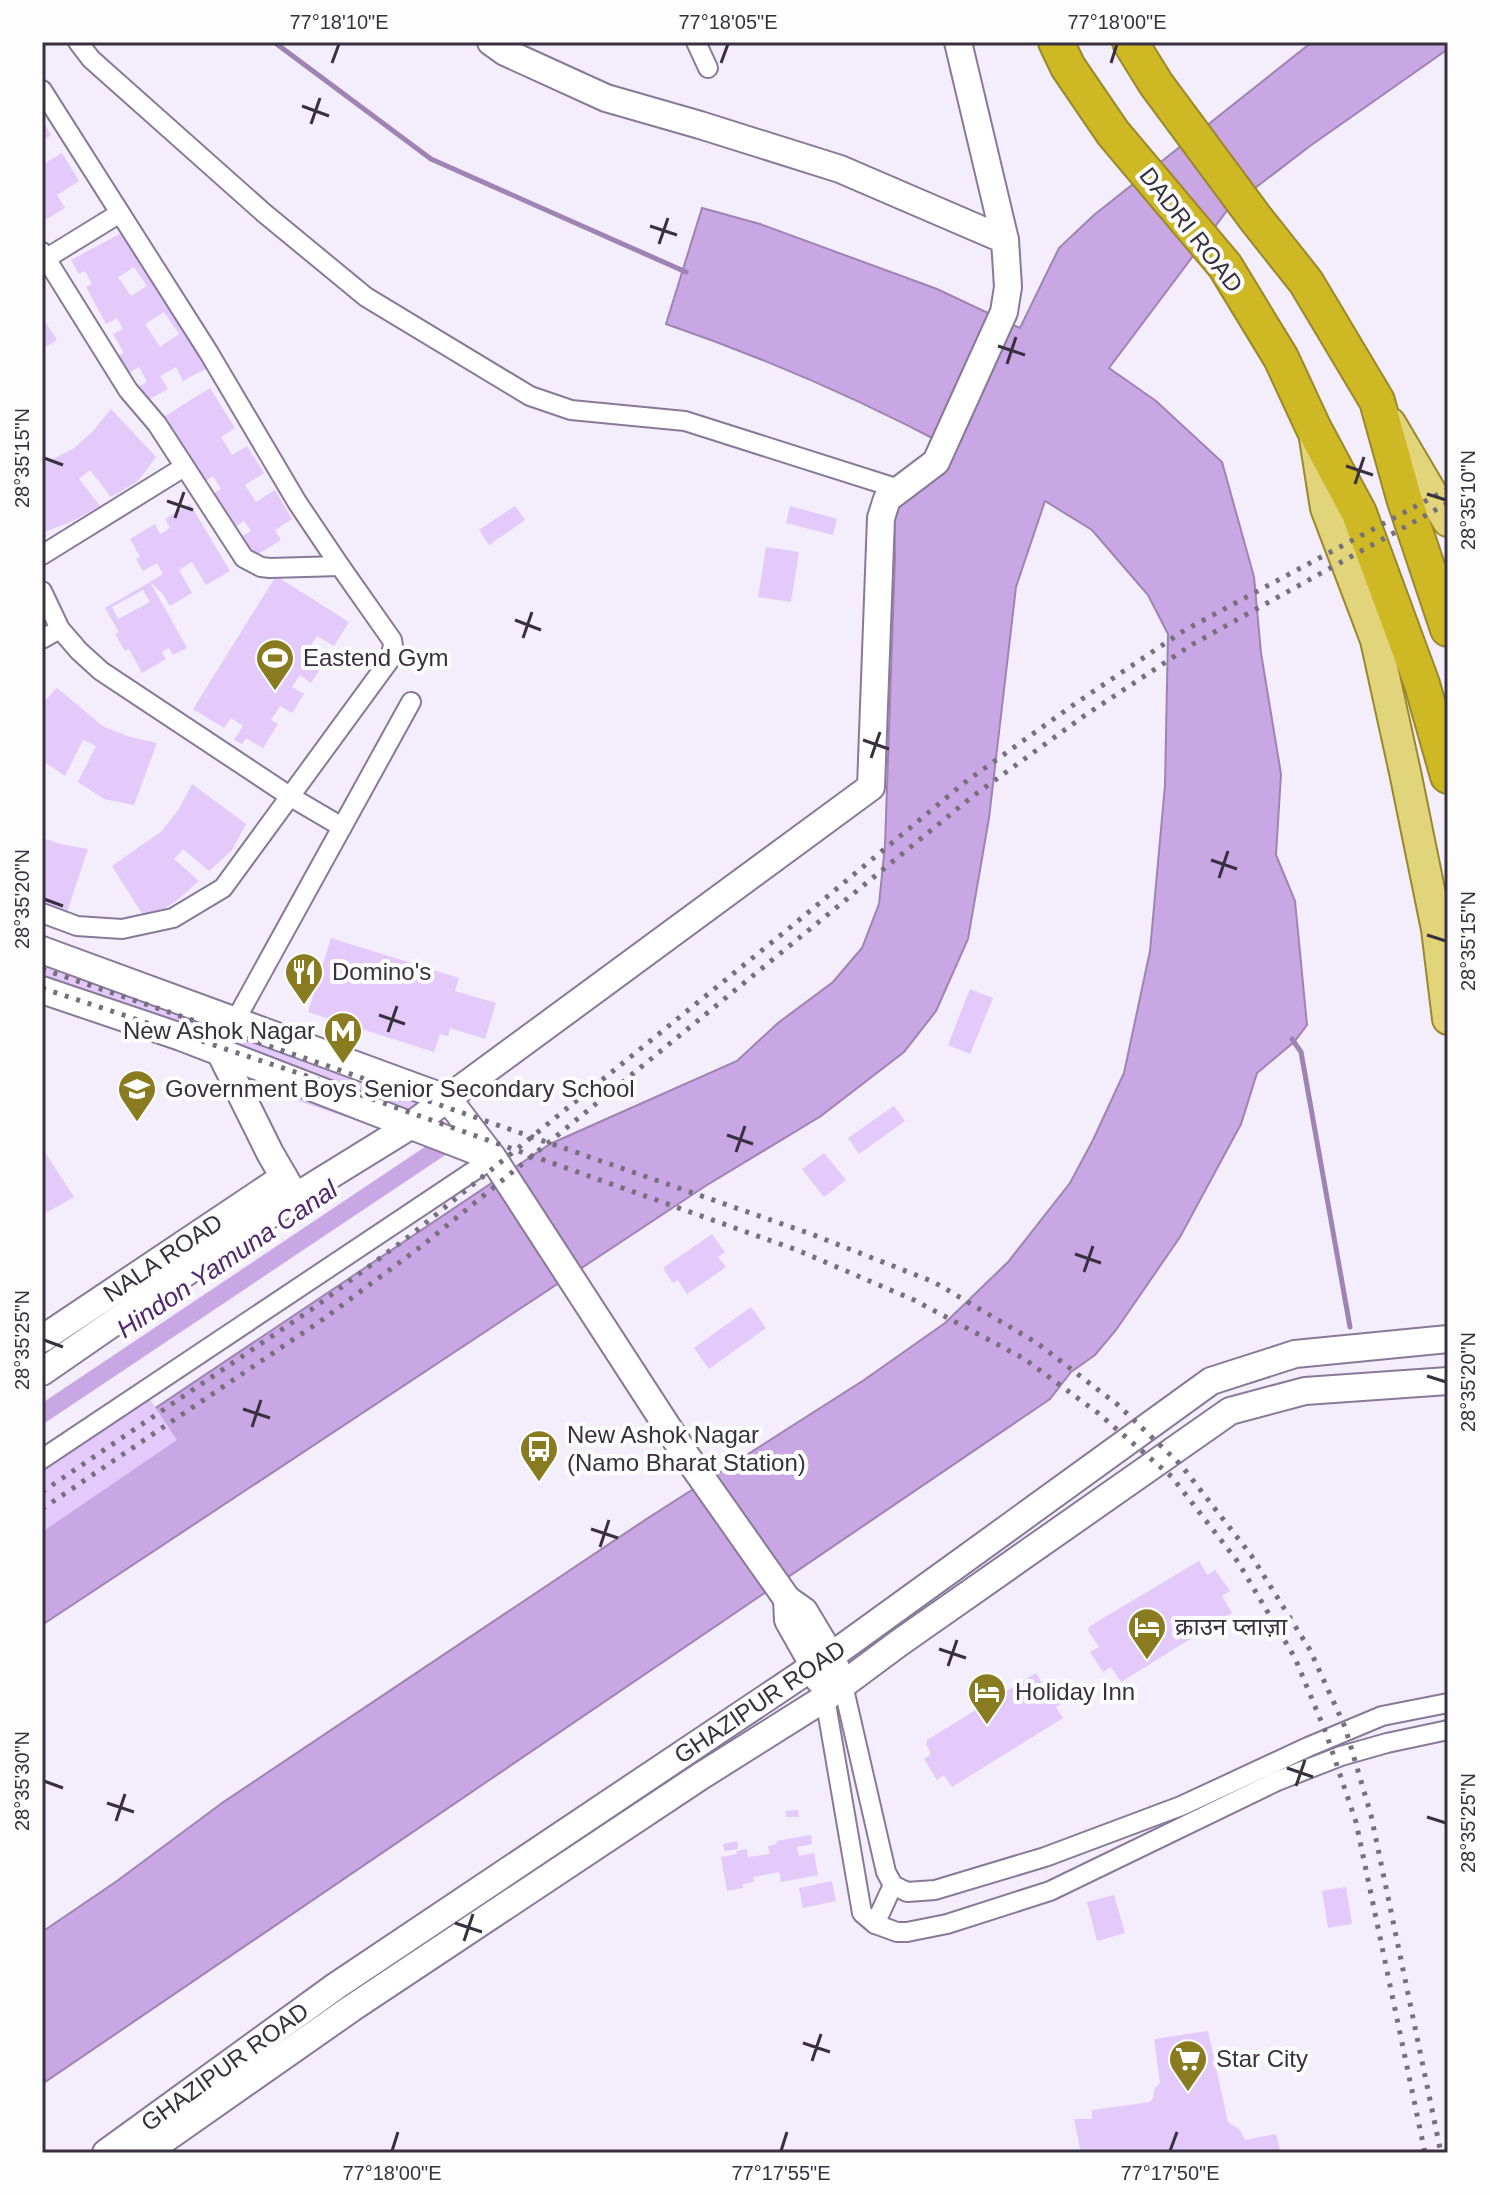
<svg xmlns="http://www.w3.org/2000/svg" width="1490" height="2195" viewBox="0 0 1490 2195" font-family="Helvetica,'Noto Sans Devanagari',sans-serif">
<style>
.water{fill:#c9a7e5;stroke:#9e83b3;stroke-width:2}
.lines{fill:none;stroke-linecap:round;stroke-linejoin:round}
.stream{stroke:#9e83b3;stroke-width:5}
.canal{stroke:#c9a7e5;stroke-width:18}
.building{fill:#e4c9fb;fill-rule:evenodd}
.street-casing{stroke:#897998;stroke-width:22}
.secondary-casing{stroke:#897998;stroke-width:30}
.primary-casing{stroke:#9a882c;stroke-width:34}
.highway-casing{stroke:#9a882c;stroke-width:38}
.street{stroke:#fff;stroke-width:18}
.secondary{stroke:#fff;stroke-width:26}
.primary{stroke:#e2d47b;stroke-width:30}
.highway{stroke:#ceb823;stroke-width:34}
.rail{stroke:#766f7d;stroke-width:5;stroke-dasharray:4 8;stroke-linecap:butt}
.ticks{fill:none;stroke:#38303e;stroke-width:3}
.labels{text-anchor:middle;stroke-width:8;stroke-linejoin:round;paint-order:stroke}
.street-label{font-size:24px;fill:#38303e;stroke:#fdfdfd}
.poi-label{font-size:24px;fill:#38303e;stroke:#fdfdfd;text-anchor:start}
.water-label{font-size:26px;font-style:italic;fill:#53276f;stroke:#fdfdfd}
.neatline{fill:none;stroke:#38303e;stroke-width:3}
.ticks-label{font-size:20px;text-anchor:middle;fill:#38303e}
</style>
<rect width="100%" height="100%" fill="#f4edfb"/>
<path class="water" d="M1312 42H1448V49L1310 146 1229 208 1109 368 1156 401 1222 462 1254 577 1261 653 1281 774 1276 855 1295 901 1307 1025 1294 1042 1257 1073 1241 1124 1180 1237 1116 1330 1095 1355 1071 1372 1050 1399 42 2084V1932L117 1881 222 1803 648 1518 864 1380 945 1323 1008 1262 1070 1183 1093 1140 1124 1073 1150 951 1165 785 1168 634 1148 595 1092 530 1045 501 1016 587 989 818 968 939 936 1011 904 1052 821 1116 707 1185 42 1625V1484L550 1144 737 1061 778 1023 833 982 862 948 879 904 885 845 895 557 894 503 942 474 955 450C862 400 765 358 666 324L702 208 760 224 937 289 1020 328 1059 248 1094 215Z"/>
<g class="lines">
<g class="stream">
<polyline points="274,42 431,159 686,272"/>
<polyline points="1292,1039 1301,1052 1350,1327"/>
</g>
<polyline class="canal" points="42,1414 441,1147"/>
</g>
<g class="building">
<polygon points="42,120 51,135 42,141"/>
<polygon points="62,153 79,181 57,195 65,208 42,222 42,165"/>
<path d="M127 230 209 367 183 381 176 367 160 376 168 389 142 403 135 389 147 382 139 367 127 374 117 356 124 353 113 334 123 329 117 318 106 324 86 287 92 284 85 271 79 274 71 260ZM134 267 147 286 131 296 118 277ZM164 312 179 334 160 347 145 324Z"/>
<polygon points="42,317 57,340 42,349"/>
<polygon points="210,388 235,428 221,437 232,455 247,446 264,473 245,485 256,502 275,490 292,519 275,530 281,540 254,557 241,537 251,531 244,521 235,527 214,493 221,489 213,476 206,481 165,416"/>
<polygon points="111,409 156,457 138,481 111,497 90,470 79,479 100,506 73,521 42,533 42,464 73,449 93,431"/>
<polygon points="190,504 230,571 206,585 192,562 179,570 192,593 170,606 162,593 150,582 163,574 157,563 143,571 136,559 140,557 130,539 155,524 160,534 170,528 165,519"/>
<polygon points="515,506 525,520 489,545 479,530"/>
<polygon points="790,506 837,519 833,535 786,523"/>
<polygon points="766,547 799,552 791,602 758,597"/>
<polygon points="276,576 349,622 334,646 317,636 307,651 325,661 311,683 300,675 292,687 304,694 292,713 280,706 271,720 278,724 263,748 246,738 242,744 234,740 243,726 231,718 224,728 193,709"/>
<path d="M150 582 187 648 173 655 169 648 162 652 166 659 142 673 129 649 125 651 115 634 119 632 105 608ZM143 590 150 602 118 619 112 607Z"/>
<polygon points="57,688 104,727 130,737 157,743 134,805 104,799 78,782 96,746 83,740 65,776 42,760 42,704"/>
<polygon points="192,784 246,824 232,850 209,871 183,849 174,859 199,881 176,901 146,920 112,866 162,831 179,809"/>
<polygon points="42,838 60,844 88,849 67,912 42,908"/>
<polygon points="331,938 459,978 455,991 496,1003 485,1039 450,1028 448,1036 440,1034 434,1052 308,1012"/>
<polygon points="42,959 440,1093 426,1133 350,1108 346,1117 284,1096 287,1086 42,1004"/>
<polygon points="970,989 993,998 970,1054 948,1045"/>
<polygon points="894,1106 905,1121 859,1154 848,1138"/>
<polygon points="42,1148 74,1197 42,1215"/>
<polygon points="824,1153 846,1180 824,1197 802,1169"/>
<polygon points="712,1234 725,1252 718,1257 726,1267 687,1294 678,1280 673,1283 663,1268"/>
<polygon points="751,1307 766,1328 709,1369 694,1348"/>
<polygon points="149,1398 177,1440 42,1532 42,1470"/>
<polygon points="1199,1561 1207,1575 1215,1570 1230,1591 1222,1596 1232,1613 1121,1682 1111,1667 1103,1672 1090,1652 1099,1647 1088,1630 1090,1626"/>
<polygon points="1036,1673 1045,1688 1053,1683 1065,1702 1056,1707 1063,1718 952,1787 944,1775 937,1780 924,1759 931,1754 926,1744 927,1740"/>
<polygon points="798,1810 799,1817 786,1817 786,1811"/>
<polygon points="811,1835 812,1844 797,1847 799,1856 814,1853 818,1875 781,1882 779,1872 753,1877 754,1882 743,1884 743,1888 727,1891 721,1857 737,1854 736,1851 747,1849 748,1857 770,1854 768,1846 777,1844 776,1841"/>
<polygon points="737,1841 738,1849 724,1851 723,1844"/>
<polygon points="832,1881 836,1901 803,1908 799,1888"/>
<polygon points="1346,1887 1352,1924 1328,1928 1322,1891"/>
<polygon points="1114,1895 1125,1933 1097,1941 1087,1902"/>
<polygon points="1208,2031 1228,2122 1240,2130 1245,2140 1276,2134 1281,2153 1081,2153 1074,2119 1092,2119 1092,2110 1150,2102 1153,2098 1155,2088 1160,2083 1154,2039"/>
</g>
<g class="lines">
<g class="street-casing">
<g id="street">
<polyline points="78,42 91,59 264,213 366,297 530,396 571,410 685,421 899,489"/>
<polyline points="696,42 708,68"/>
<polyline points="42,90 209,353 297,502 340,566 392,640 393,646 389,661 223,888 173,918 122,929 77,926 42,913"/>
<polyline points="42,252 128,390 157,424 244,558 261,567 270,568 340,566"/>
<polyline points="42,261 120,213"/>
<polyline points="42,555 184,467"/>
<polyline points="42,591 60,629 79,651 101,671 291,797 342,827"/>
<polyline points="42,639 60,629"/>
<polyline points="220,1052 235,1021 411,702"/>
<polyline points="42,1459 493,1158"/>
<polyline points="843,1685 886,1872 893,1885 907,1892 935,1890 1045,1857 1181,1806 1308,1747 1382,1716 1448,1703"/>
<polyline points="825,1698 862,1913 875,1924 897,1932 907,1932 947,1924 1050,1891 1277,1781 1341,1756 1387,1743 1448,1730"/>
<polyline points="875,1924 893,1885"/>
</g>
</g>
<g class="secondary-casing">
<g id="secondary">
<polyline points="491,42 505,52 606,98 700,125 840,169 1005,240"/>
<polyline points="42,950 448,1099 493,1158 687,1457 787,1599 804,1611 831,1656 838,1673"/>
<polyline points="42,990 181,1037 492,1157"/>
<polyline points="220,1052 270,1153 292,1191"/>
<polyline points="42,1339 284,1177"/>
<polyline points="42,1372 295,1197 410,1126 871,787 881,518 887,499 936,462 1004,312 1008,287 1005,240 958,42"/>
<polyline points="787,1599 788,1620 814,1666 819,1680"/>
<polyline points="106,2153 336,1986 814,1666 831,1656 1211,1381 1295,1354 1448,1339"/>
<polyline points="145,2153 352,2008 701,1776 825,1698 899,1643 1230,1411 1305,1391 1448,1381"/>
</g>
</g>
<g class="primary-casing">
<g id="primary">
<polyline points="1390,423 1448,521"/>
<polyline points="1315,438 1326,508 1376,640 1405,772 1437,929 1448,1019"/>
</g>
</g>
<g class="highway-casing">
<g id="highway">
<polyline points="1056,42 1068,67 1113,133 1225,266 1281,358 1313,427 1359,513 1422,684 1448,776"/>
<polyline points="1130,42 1156,84 1256,219 1306,282 1377,401 1404,498 1448,629"/>
</g>
</g>
<use href="#street" class="street"/>
<use href="#secondary" class="secondary"/>
<use href="#primary" class="primary"/>
<use href="#highway" class="highway"/>
<g class="rail">
<polyline points="42,969 322,1064 811,1234 934,1282 1037,1343 1118,1405 1181,1465 1251,1555 1310,1650 1345,1727 1371,1815 1441,2153"/>
<polyline points="42,988 313,1078 797,1250 914,1300 1023,1358 1098,1413 1172,1477 1238,1562 1295,1658 1326,1733 1356,1822 1425,2153"/>
<polyline points="42,1492 315,1307 412,1234 787,930 964,783 1076,703 1185,630 1448,489"/>
<polyline points="42,1509 322,1320 423,1245 973,796 1084,716 1193,644 1448,503"/>
</g>
</g>
<path class="ticks" d="M332 63 339 44M721 63 728 44M1111 63 1117 44M302 106 329 116M311 124 320 98M650 226 677 235M659 244 668 218M998 346 1025 355M1007 364 1016 337M44 458 63 465M1346 466 1373 475M1355 484 1364 457M1427 494 1446 500M167 501 193 510M175 518 184 492M515 620 541 630M523 638 532 612M863 740 889 749M871 758 880 732M1211 860 1237 869M1219 878 1228 851M44 899 63 906M1427 935 1446 941M379 1015 405 1024M388 1032 397 1006M727 1135 753 1144M736 1152 745 1126M1075 1254 1101 1263M1084 1272 1093 1246M44 1340 63 1347M1427 1376 1446 1382M243 1409 270 1418M252 1427 261 1400M591 1529 618 1538M600 1547 609 1520M939 1649 966 1658M948 1666 957 1640M1287 1768 1313 1777M44 1781 63 1788M1296 1786 1305 1760M107 1803 134 1812M1427 1817 1446 1823M116 1821 125 1794M455 1923 482 1932M464 1941 473 1914M803 2043 830 2052M812 2061 821 2034M392 2151 398 2132M781 2151 787 2132M1170 2151 1177 2132"/>
<defs>
<g id="stadium-pin" transform="scale(2)"><path d="M0 17L-7.5 6A9.5 9.5 0 1 1 7.5 6Z" fill="#897b20" stroke="#fdfdfd"/><path d="M0-5a6.5 5 0 1 0 0 10a6.5 5 0 1 0 0-10ZM-3.5-1.8h7v3.6h-7Z" fill="#fff"/></g>
<g id="restaurant-pin" transform="scale(2)"><path d="M0 17L-7.5 6A9.5 9.5 0 1 1 7.5 6Z" fill="#897b20" stroke="#fdfdfd"/><path d="M-5-6h1v4h1v-4h1v4h1v-4h1v5L-1.5 .5V6h-2V.5L-5-1ZM5-6V6H3V1.5H1.5Q1.5-4 5-6Z" fill="#fff"/></g>
<g id="metro-pin" transform="scale(2)"><path d="M0 17L-7.5 6A9.5 9.5 0 1 1 7.5 6Z" fill="#897b20" stroke="#fdfdfd"/><path d="M-5.5 5V-5H-3L0 0L3-5H5.5V5H3V-.5L0 4L-3-.5V5Z" fill="#fff"/></g>
<g id="school-pin" transform="scale(2)"><path d="M0 17L-7.5 6A9.5 9.5 0 1 1 7.5 6Z" fill="#897b20" stroke="#fdfdfd"/><path d="M0-5L7-2L0 1L-7-2ZM-4 1L0 2.5L4 1V4Q0 6-4 4Z" fill="#fff"/></g>
<g id="bus-pin" transform="scale(2)"><path d="M0 17L-7.5 6A9.5 9.5 0 1 1 7.5 6Z" fill="#897b20" stroke="#fdfdfd"/><path d="M-5-6H5V4H4V6H2V4H-2V6H-4V4H-5ZM-3.5-4V0h7V-4ZM-3.5 1.2v1.5H-2V1.2ZM2 1.2v1.5H3.5V1.2Z" fill="#fff"/></g>
<g id="hotel-pin" transform="scale(2)"><path d="M0 17L-7.5 6A9.5 9.5 0 1 1 7.5 6Z" fill="#897b20" stroke="#fdfdfd"/><path d="M-6-4.5h1.5V1H6V5H4.5V3h-9V5H-6ZM-4 0a1.8 1.8 0 1 1 3.6 0ZM.5 0V-2.5h3Q6-2.5 6 0Z" fill="#fff"/></g>
<g id="supermarket-pin" transform="scale(2)"><path d="M0 17L-7.5 6A9.5 9.5 0 1 1 7.5 6Z" fill="#897b20" stroke="#fdfdfd"/><path d="M-6-5.5h2.5l.6 2H6L4.5 2H-2.5L-4.4-4H-6ZM-1.5 3.2a1.3 1.3 0 1 0 .1 0ZM3 3.2a1.3 1.3 0 1 0 .1 0Z" fill="#fff"/></g>
</defs>
<g fill-rule="evenodd">
<use href="#stadium-pin" x="275" y="658"/>
<use href="#restaurant-pin" x="304" y="972"/>
<use href="#metro-pin" x="343" y="1031"/>
<use href="#school-pin" x="137" y="1089"/>
<use href="#bus-pin" x="539" y="1449"/>
<use href="#hotel-pin" x="1147" y="1627"/>
<use href="#hotel-pin" x="987" y="1692"/>
<use href="#supermarket-pin" x="1188" y="2059"/>
</g>
<g class="labels">
<g class="street-label">
<text transform="translate(1191 230) rotate(52)" y="8">DADRI ROAD</text>
<text transform="translate(163 1258) rotate(-34)" y="8">NALA ROAD</text>
<text transform="translate(760 1702) rotate(-34)" y="8">GHAZIPUR ROAD</text>
<text transform="translate(225 2067) rotate(-36)" y="8">GHAZIPUR ROAD</text>
</g>
<g class="poi-label">
<text x="303" y="666">Eastend Gym</text>
<text x="332" y="980">Domino's</text>
<text x="315" y="1039" text-anchor="end">New Ashok Nagar</text>
<text x="165" y="1097">Government Boys Senior Secondary School</text>
<text x="567" y="1443">New Ashok Nagar<tspan x="567" dy="28">(Namo Bharat Station)</tspan></text>
<text x="1175" y="1635">क्राउन प्लाज़ा</text>
<text x="1015" y="1700">Holiday Inn</text>
<text x="1216" y="2067">Star City</text>
</g>
<g class="water-label">
<text transform="translate(227 1259) rotate(-34)" y="9">Hindon Yamuna Canal</text>
</g>
</g>
<rect width="1490" height="2195" fill="none" stroke="#fdfdfd" stroke-width="88"/>
<rect x="44" y="44" width="1402" height="2107" class="neatline"/>
<g class="ticks-label">
<text x="339" y="29">77°18'10"E</text>
<text x="728" y="29">77°18'05"E</text>
<text x="1117" y="29">77°18'00"E</text>
<text transform="translate(22 458) rotate(-90)" y="7">28°35'15"N</text>
<text transform="translate(1468 500) rotate(-90)" y="7">28°35'10"N</text>
<text transform="translate(22 899) rotate(-90)" y="7">28°35'20"N</text>
<text transform="translate(1468 941) rotate(-90)" y="7">28°35'15"N</text>
<text transform="translate(22 1340) rotate(-90)" y="7">28°35'25"N</text>
<text transform="translate(1468 1382) rotate(-90)" y="7">28°35'20"N</text>
<text transform="translate(22 1781) rotate(-90)" y="7">28°35'30"N</text>
<text transform="translate(1468 1823) rotate(-90)" y="7">28°35'25"N</text>
<text x="392" y="2180">77°18'00"E</text>
<text x="781" y="2180">77°17'55"E</text>
<text x="1170" y="2180">77°17'50"E</text>
</g>
</svg>
